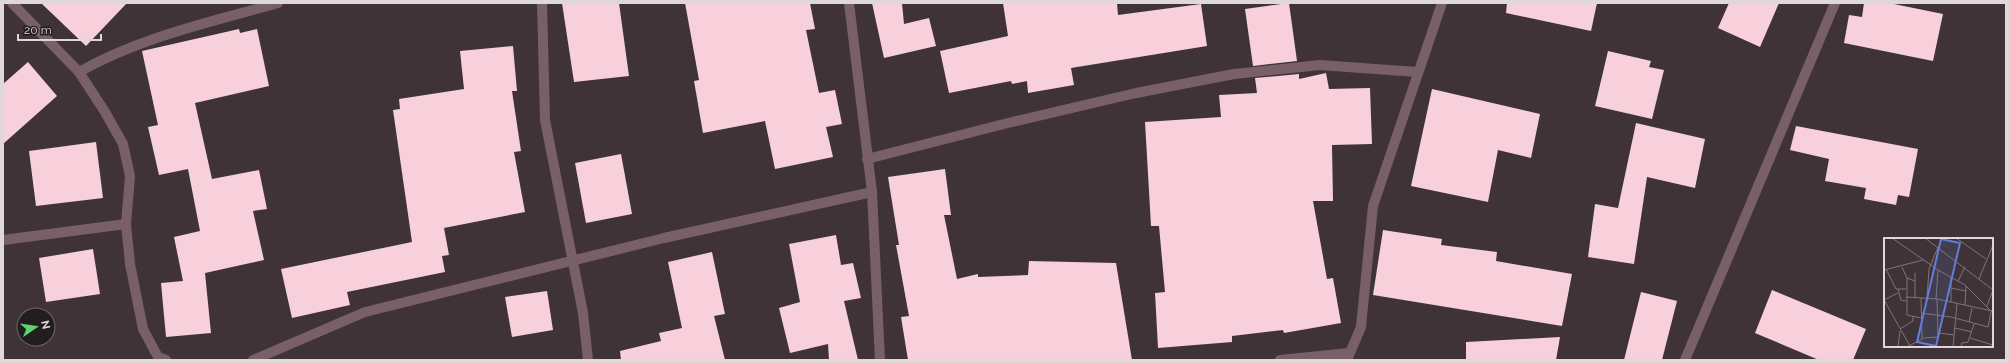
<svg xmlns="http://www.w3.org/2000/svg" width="2009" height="363" viewBox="0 0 2009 363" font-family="Raleway,sans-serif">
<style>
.building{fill:#f7d0db}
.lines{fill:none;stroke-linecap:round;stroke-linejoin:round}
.street{stroke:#796067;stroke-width:10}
.inset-road{fill:none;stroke:#7f7578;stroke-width:1}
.view{fill:#617ed9;fill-opacity:0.15;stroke:#617ed9;stroke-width:2}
.inset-edge{fill:none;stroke:#dfd8da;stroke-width:2}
</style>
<rect width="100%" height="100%" fill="#3f3337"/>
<g class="building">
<polygon points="41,3 127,3 86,46"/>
<polygon points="562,3 619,3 629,76 574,82"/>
<polygon points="685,3 810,3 815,29 806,30 819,93 835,90 842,124 826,127 833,157 775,169 765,121 703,133 694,81 699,80"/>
<polygon points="872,3 902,3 904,24 929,18 936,46 884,58"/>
<polygon points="1003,3 1117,3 1118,15 1201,4 1207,46 1071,68 1074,85 1028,93 1027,81 1012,84 1011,81 949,93 940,51 1008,36"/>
<polygon points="1289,3 1297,61 1253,66 1245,9"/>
<polygon points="1507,3 1597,3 1591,31 1506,13"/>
<polygon points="1729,3 1779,3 1760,47 1718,28"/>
<polygon points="1864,3 1889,3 1943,14 1933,61 1844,43 1849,15 1862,17"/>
<polygon points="239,29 240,33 257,29 269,86 195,103 212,179 259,170 267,209 253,211 264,260 205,273 211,333 166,337 161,283 183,281 174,237 200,231 188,169 159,175 148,127 158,125 142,51"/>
<polygon points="513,46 517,91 512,91 521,151 514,152 525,212 444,228 449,255 442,256 445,272 347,292 350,305 292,318 281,269 412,242 393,110 400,109 399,99 464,89 460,51"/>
<polygon points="1608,51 1651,61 1649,67 1664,70 1652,119 1595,106"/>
<polygon points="28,62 57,96 3,144 3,84"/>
<polygon points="1326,73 1329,89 1370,88 1372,144 1332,145 1333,201 1313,201 1327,279 1333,278 1341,323 1284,333 1283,330 1232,336 1232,342 1158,348 1155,293 1165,292 1159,226 1151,226 1145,122 1221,117 1219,95 1257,93 1255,78 1299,74 1299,79"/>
<polygon points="1432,89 1540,114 1531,158 1498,150 1488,202 1411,186"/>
<polygon points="1636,123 1705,139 1695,188 1647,177 1634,264 1588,257 1595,204 1618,208"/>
<polygon points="1796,126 1918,149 1909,197 1898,195 1896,205 1864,199 1866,188 1825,181 1829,159 1790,150"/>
<polygon points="96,142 103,198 36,206 29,151"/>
<polygon points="621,154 632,214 586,223 575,163"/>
<polygon points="945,169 951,215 944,215 957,279 978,274 978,277 1028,275 1029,261 1116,263 1132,360 908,360 901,317 909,316 896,245 899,245 888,177"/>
<polygon points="1383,230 1442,239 1441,245 1497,252 1496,261 1572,274 1562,326 1373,295"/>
<polygon points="836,235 841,265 853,263 861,298 844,301 858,360 829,360 828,344 790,353 779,308 800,302 789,244"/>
<polygon points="93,249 100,294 46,302 39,258"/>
<polygon points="712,252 725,314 714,316 725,360 621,360 620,351 661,341 659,333 682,328 668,262"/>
<polygon points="1772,290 1866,329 1853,360 1819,360 1755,333"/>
<polygon points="547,291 553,330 512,337 505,297"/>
<polygon points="1641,292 1677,301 1662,360 1624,360"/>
<polygon points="1560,337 1556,360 1466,360 1466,342"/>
</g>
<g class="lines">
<g class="street">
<polyline points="12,3 79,72 105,112 123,144 130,176 126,224 130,264 143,329 158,357 166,360"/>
<polyline points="542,3 545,120 583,313 588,360"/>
<polyline points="849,3 872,192 880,360"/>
<path d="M79 72C141 37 211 22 278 3"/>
<polyline points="867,159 1004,124 1136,93 1234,74 1320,65 1417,72"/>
<polyline points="3,240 126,224"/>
<polyline points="253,360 365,312 664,238 872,192"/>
<polyline points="1280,360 1349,353"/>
<polyline points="1347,360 1361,327 1373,206 1442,3"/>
<polyline points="1685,360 1835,3"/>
</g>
</g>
<g transform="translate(1884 238)">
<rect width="109" height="109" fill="#3f3337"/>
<path class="inset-road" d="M8 0 54 32 81 47 109 75M41 0 109 52M72 0 102 21M18 29 23 40 31 43M2 31 12 51H22M0 32 39 22M67 39V64M23 40V77L37 80M95 41 109 7M74 43 81 29M67 50 82 53M14 51 17 62 22 63M22 59 53 61 108 73M31 59V35M37 60 38 100M43 60 45 31 54 9M52 61 54 32M0 62 26 108M0 62 14 55M81 67 82 48M103 68 109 52M37 75 67 79 104 89 107 74M85 84 88 70M71 90 88 94M16 91 29 83V78M55 95 70 97M86 100 109 107M25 108 40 100 54 99 53 61M14 109 16 93M69 109 73 65M77 109 78 105 84 104 90 86"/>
<path class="view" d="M57 1 76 5 52 108 33 104Z"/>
<rect width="109" height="109" class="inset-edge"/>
</g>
<rect width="2009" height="363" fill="none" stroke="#dfd8da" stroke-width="8"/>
<g transform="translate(36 327) rotate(77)"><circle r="19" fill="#221d1e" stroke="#6e6869"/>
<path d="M0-3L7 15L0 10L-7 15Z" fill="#5cd56d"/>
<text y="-6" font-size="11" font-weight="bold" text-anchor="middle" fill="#dfd8da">N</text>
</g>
<path d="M18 34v6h83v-6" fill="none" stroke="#dfd8da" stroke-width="2"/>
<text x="24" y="34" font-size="12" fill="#dfd8da" stroke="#221d1e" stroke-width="3" paint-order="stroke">20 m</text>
</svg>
